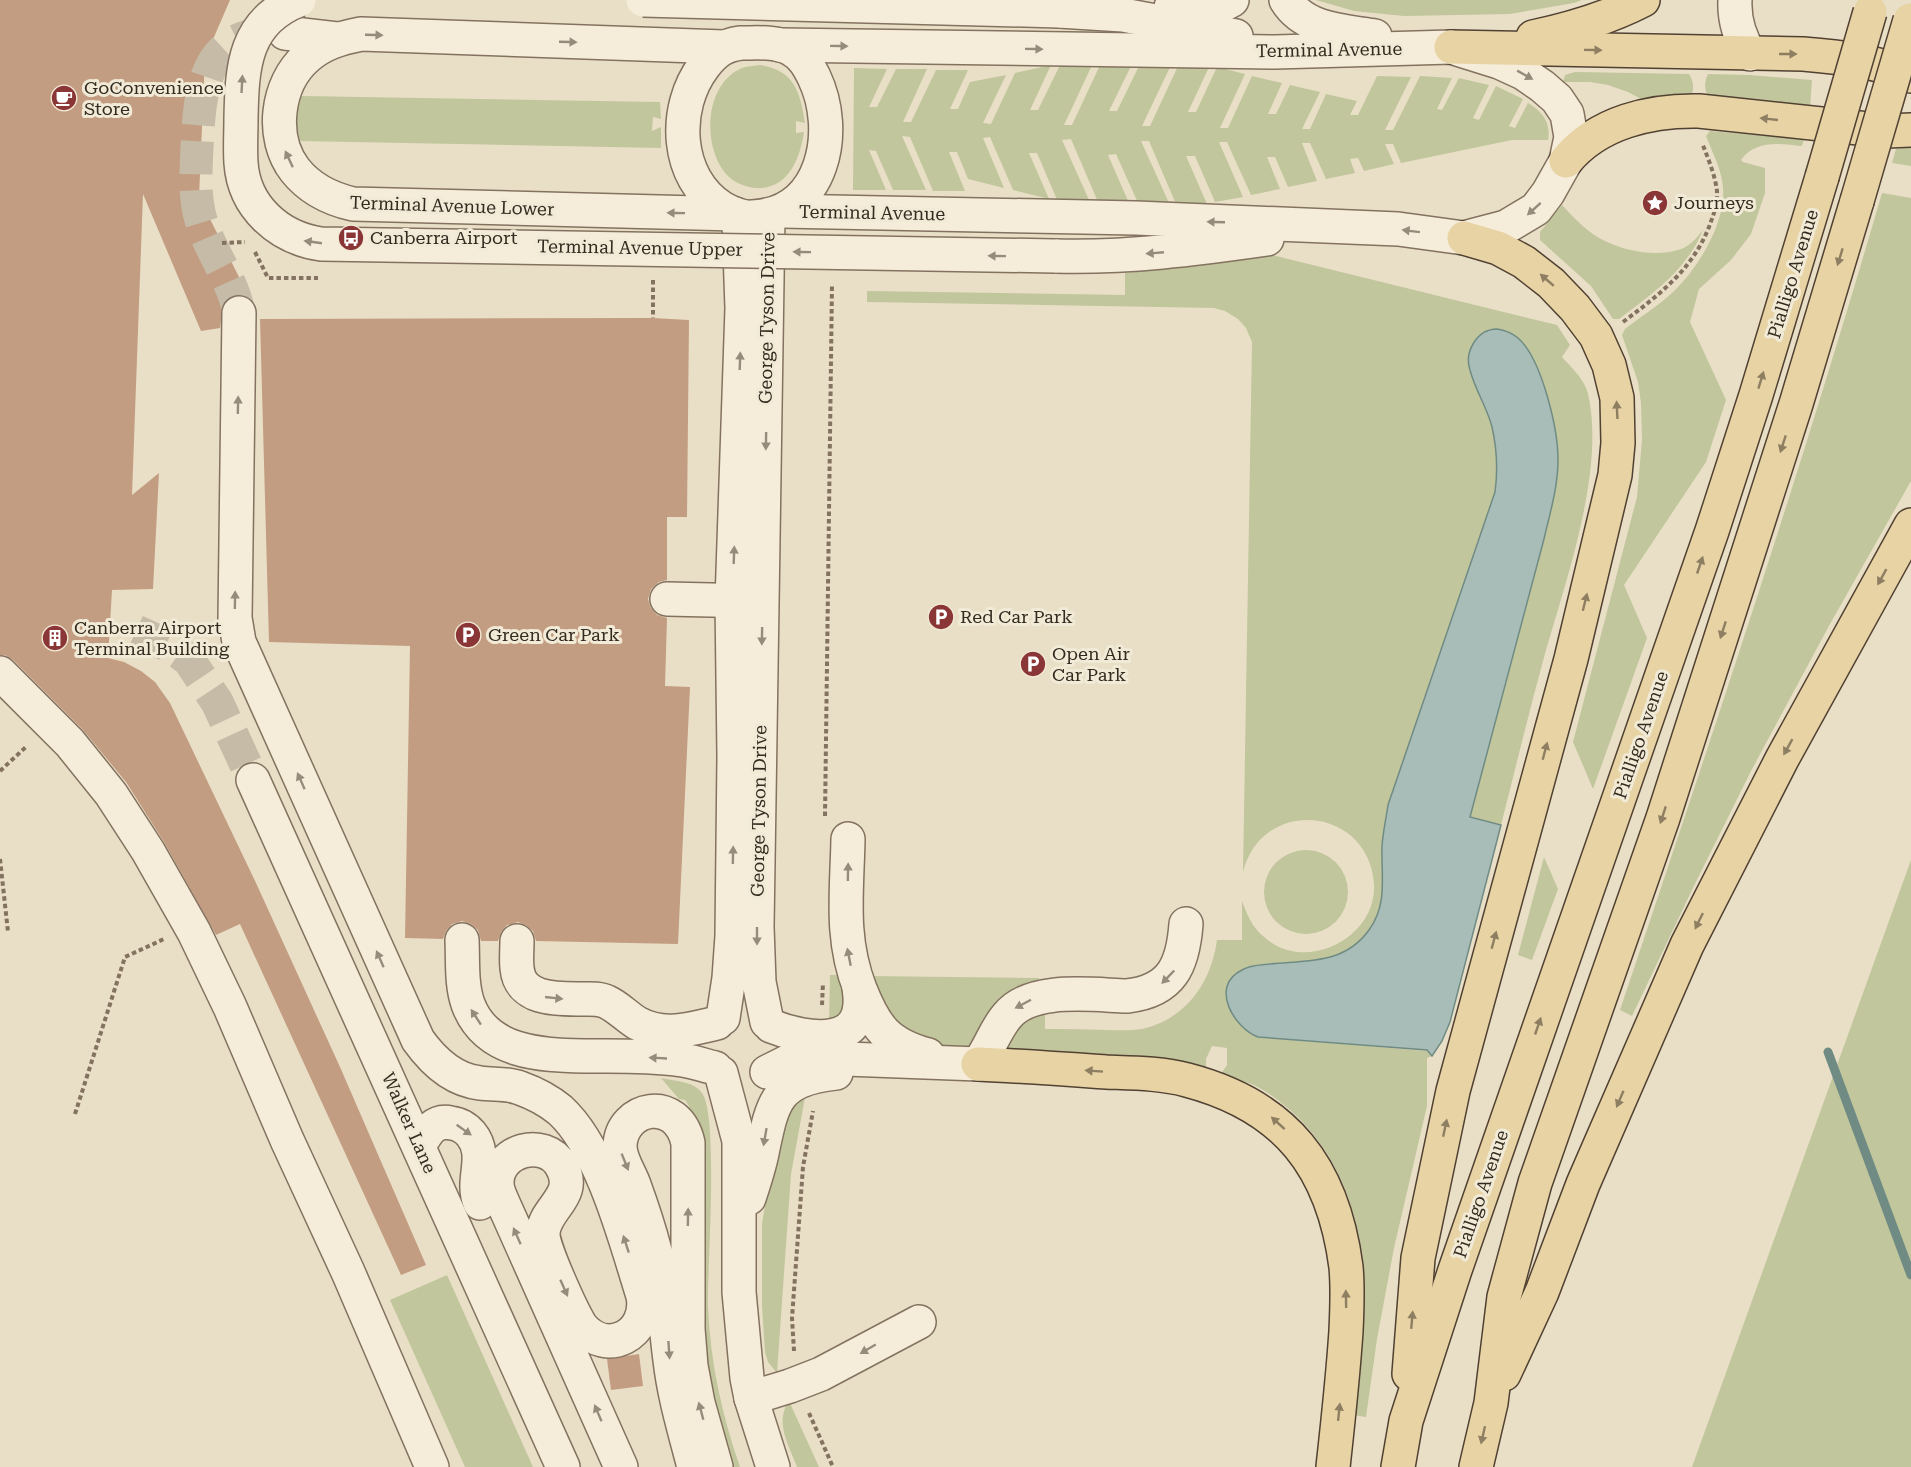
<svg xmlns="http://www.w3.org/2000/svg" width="1911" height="1467" viewBox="0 0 1911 1467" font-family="'Roboto Serif',serif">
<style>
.green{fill:#c1c69c}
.water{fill:#a8bdb7;stroke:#6f8b84;stroke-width:1.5}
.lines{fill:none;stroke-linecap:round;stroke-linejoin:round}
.stream{stroke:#6f8b84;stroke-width:9}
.building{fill:#c39d81}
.minor-tunnel{stroke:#c5bba6;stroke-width:33;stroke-dasharray:33 16;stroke-linecap:butt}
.minor-casing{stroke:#83725f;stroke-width:36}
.major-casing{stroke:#514132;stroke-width:36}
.path{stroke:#83725f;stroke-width:4;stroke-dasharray:4.5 3;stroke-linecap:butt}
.minor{stroke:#f5edd9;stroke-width:33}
.major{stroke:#e7d3a4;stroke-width:33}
.minor-bridge-casing{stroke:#83725f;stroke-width:36;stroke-linecap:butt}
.major-bridge-casing{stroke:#514132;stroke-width:36;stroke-linecap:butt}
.minor-bridge{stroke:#f5edd9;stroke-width:33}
.major-bridge{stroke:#e7d3a4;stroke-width:33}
.oneway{fill:#958c7c}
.oneway2{fill:#8e7e62}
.labels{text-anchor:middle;stroke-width:6;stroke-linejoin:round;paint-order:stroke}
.street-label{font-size:18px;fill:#352a20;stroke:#f1ead6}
.poi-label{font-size:18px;fill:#352a20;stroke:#f1ead6;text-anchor:start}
</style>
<rect width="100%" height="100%" fill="#e9dfc7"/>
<g class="green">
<polygon points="1316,0 1582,0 1574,3 1510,14 1404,16 1354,11"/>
<path d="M1061 63H1093L1064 125H1072L1101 63 1132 64 1109 111H1117L1140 64 1171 65 1142 126H1150L1179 64 1210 65 1188 112H1196L1217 67 1245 74 1220 128H1228L1252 76 1282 83 1268 114H1276L1290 85 1320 92 1302 129H1310L1326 94 1357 101 1350 115H1358L1377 76 1411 77 1385 130H1393L1420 76 1452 78 1437 109 1442 110 1459 78 1489 85 1473 118 1479 120 1496 86 1523 99 1509 126 1515 128 1528 103C1543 112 1551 123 1548 140H1512L1401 163 1393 144H1385L1394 164 1364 171 1358 158 1350 159 1355 173 1326 179 1310 143H1302L1317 181 1288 187 1275 157H1267L1280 189 1251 195 1227 142H1219L1243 197 1215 202 1195 156H1186L1207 204H1176L1149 141H1141L1169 203H1138L1116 154 1108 155 1129 203 1098 202 1071 139 1062 140 1090 202H1058L1037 153H1029L1049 199 1013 190 990 137 983 138 1004 188 968 179 957 152H949L965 191H933L910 137 902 136 926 190H893L876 151 869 150 886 190H853L854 68 887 69 869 107H877L896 69H927L903 122H911L936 70H968L950 109H958L970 82 1006 75 983 123 991 124 1015 73 1051 65 1030 110H1038Z"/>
<path d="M760 65C795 71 800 92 805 123L796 121V133L804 132C800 159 788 190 755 188 745 187 733 182 726 174 702 146 704 84 742 68 748 66 754 66 760 65Z"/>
<path d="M1575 72 1689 74C1694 82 1694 89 1691 98L1647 102 1628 92 1608 85 1590 82H1563L1565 75Z"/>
<path d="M1708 74 1750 75 1812 80 1810 108 1709 98C1704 90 1704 83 1708 74Z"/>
<polygon points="301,96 660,102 661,119 653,117 652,131 661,127 661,148 300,141 295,121"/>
<path d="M1710 131 1804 139 1802 146C1781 144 1756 139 1741 160L1743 162 1765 168V193L1751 234 1731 260 1699 289 1690 322 1726 400 1706 462 1624 585 1647 638 1593 789 1573 742 1637 497 1642 440 1641 403 1638 382 1622 335 1625 329C1640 317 1658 306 1672 293 1697 270 1726 223 1723 188 1722 170 1712 152 1706 136Z"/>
<polygon points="1911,147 1911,166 1892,163 1896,149"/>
<path d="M1882 193 1911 198V481L1830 624 1751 771 1692 890 1632 1016 1620 1010C1711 739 1802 468 1882 193Z"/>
<path d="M1562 205C1575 219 1588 233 1605 241 1625 251 1656 257 1678 250 1689 247 1696 239 1703 230 1686 271 1653 293 1619 319H1613L1591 286 1540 240V232Z"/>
<path d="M1272 255 1557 325 1570 345 1562 357C1571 367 1585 380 1588 394 1606 472 1564 585 1543 661 1528 716 1515 770 1501 825L1469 817 1548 525C1552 504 1557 482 1558 460 1558 433 1542 365 1524 345 1515 335 1504 330 1491 329 1485 337 1472 349 1470 359 1466 371 1487 408 1491 424 1497 447 1498 469 1495 492L1388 805C1386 819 1383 832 1382 846 1381 878 1388 907 1366 934 1355 947 1340 955 1324 960 1298 967 1238 953 1228 986 1226 994 1226 1002 1230 1008 1238 1021 1244 1031 1258 1037L1427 1051 1432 1056 1427 1058V1106L1394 1248 1377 1339 1366 1417 1353 1415C1355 1378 1356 1342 1357 1305 1358 1287 1361 1268 1359 1250 1354 1183 1315 1118 1256 1086 1245 1081 1233 1078 1221 1074L1227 1065V1048L1212 1046 1206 1059V1070L1000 1049 1029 1015 1045 1013V1029C1065 1029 1085 1029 1105 1030 1117 1030 1130 1031 1142 1029 1186 1019 1211 983 1217 940H1242V901C1247 914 1252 927 1263 936 1303 975 1377 939 1374 884 1369 806 1262 796 1243 872L1252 342 1246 328 1238 319 1225 311 1214 308 867 302V291L1125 295V273Z"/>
<circle cx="1306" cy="892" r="42"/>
<polygon points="1544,857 1558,889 1532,960 1518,955"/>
<polygon points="1911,860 1911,1467 1692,1467"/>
<polygon points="830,975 841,975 850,1002 829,1027"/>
<polygon points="865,976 1039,978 1039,981 1021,988 970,1050 948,1049 898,1032"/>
<path d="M661 1078C674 1081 694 1081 702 1093 719 1117 707 1268 708 1306 710 1361 722 1415 740 1467H728L709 1400 687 1112 689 1106 685 1100 679 1099Z"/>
<polygon points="806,1092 791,1174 777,1373 768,1362 765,1352 762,1306 762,1224 778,1123"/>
<polygon points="447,1275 533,1467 465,1467 390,1300"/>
<path d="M789 1401 819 1467H797C789 1445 774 1422 789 1401Z"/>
</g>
<path class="water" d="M1497 329C1504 330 1512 333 1518 338 1542 359 1558 429 1558 460 1558 487 1550 513 1544 539L1470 817 1501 825 1450 1022 1442 1041 1432 1056 1427 1050 1258 1037C1234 1028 1209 986 1242 970 1250 965 1260 965 1269 964 1306 960 1344 965 1369 930 1388 904 1381 876 1382 846 1383 832 1386 819 1388 805L1495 492C1498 470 1497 449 1492 427 1487 407 1475 390 1470 370 1464 352 1477 329 1497 329Z"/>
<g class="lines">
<polyline class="stream" points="1828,1052 1911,1275"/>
</g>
<g class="building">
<polygon points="0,0 230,0 205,58 199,197 249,297 240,294 229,297 223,304 220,328 201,331 143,194 132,495 159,473 153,589 112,590 108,658 124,662 141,671 155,682 170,703 256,883 340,1067 426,1265 401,1275 240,924 216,935 164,842 126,782 83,730 13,660 5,655 0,655"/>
<polygon points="653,318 689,320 687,517 667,517 667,580 659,582 651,589 648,599 651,608 657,615 667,618 665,686 690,687 678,944 536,941 533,931 526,925 518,922 507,925 501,932 498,941 481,941 478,930 471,924 462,921 452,924 446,931 443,939 405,938 410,646 269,642 260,319"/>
<polygon points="639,1354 643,1386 611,1390 607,1359"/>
</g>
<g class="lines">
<g class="minor-tunnel">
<path d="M239 313C233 279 210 252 201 220 194 197 196 171 197 147 200 91 203 32 276 33"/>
<polyline points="136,631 171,647 189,660 217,702 253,780"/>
</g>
<g class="minor-casing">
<g id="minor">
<path d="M1286 0C1304 30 1344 31 1375 36"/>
<path d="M1735 0C1734 19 1740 38 1750 54"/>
<path d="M1171 7C1193 11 1212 12 1232 0"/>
<polyline points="1059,11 1123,15 1236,36"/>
<polyline points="285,33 337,39"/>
<path d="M741 43C758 43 776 41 791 49 803 56 808 65 814 77 840 131 824 214 752 217 742 218 731 213 722 208 675 178 672 108 704 66 715 52 724 45 741 43Z"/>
<polyline points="780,45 1275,52 1451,47 1499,62 1523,73 1542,86 1557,99 1567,114 1571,137 1566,161 1548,193 1536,209 1506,227 1464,238 1398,229 1136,218 782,211"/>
<path d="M724 47 361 34C341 38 323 43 307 57 276 84 270 138 295 170 310 189 331 199 353 204L735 214"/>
<path d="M1055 256C1127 258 1197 249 1267 239"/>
<path d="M239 313 235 618 239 642 418 1040C433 1061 453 1080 480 1083 494 1085 507 1083 520 1088 534 1093 549 1101 560 1110 602 1148 626 1242 643 1296 650 1334 607 1358 581 1326 572 1311 542 1247 543 1232 546 1206 579 1196 561 1165 544 1137 497 1150 497 1183 497 1191 501 1198 504 1205L621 1467"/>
<polyline points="667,599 755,601"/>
<polyline points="0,673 70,743 111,794 148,851 194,932 230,1007 287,1140 348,1272 432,1467"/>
<polyline points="253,780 563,1467"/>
<path d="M848 839C847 892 840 938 860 989 875 1027 887 1044 928 1055"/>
<path d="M462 940C463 961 461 984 468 1004 486 1053 540 1055 584 1056 615 1056 645 1055 675 1059 689 1060 702 1065 715 1068"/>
<path d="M517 941C517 950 516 959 517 968 520 1000 556 999 580 999 589 999 599 998 607 1002 618 1007 627 1017 637 1023 664 1038 690 1029 717 1023"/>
<polyline points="723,1018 729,978 732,936 734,756 732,601 742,308 739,223"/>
<polyline points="767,1022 759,982 757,927 768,215"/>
<path d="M771 1026C809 1041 869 1049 859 988"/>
<path d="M767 1072 789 1061 820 1058 978 1064C990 1048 995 1030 1007 1016 1031 986 1092 995 1127 996 1172 991 1183 965 1186 924"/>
<polyline points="721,1073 739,1141 739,1292 747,1378 751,1398 773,1467"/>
<path d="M419 1146C426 1134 433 1119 451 1123 459 1124 466 1128 471 1134 489 1156 470 1179 480 1203"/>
<path d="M749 1198C754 1183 759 1168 762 1153 773 1099 777 1080 836 1073"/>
<polyline points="751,1398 790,1386 821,1374 919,1322"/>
<path d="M694 1467C685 1432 674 1396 670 1360 665 1323 664 1287 655 1251 649 1228 642 1207 634 1185 630 1173 620 1160 620 1146 621 1107 677 1094 688 1143V1329L691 1366 698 1403 716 1467"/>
</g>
</g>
<g class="major-casing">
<g id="major">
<path d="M1533 37C1571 29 1608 18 1643 0"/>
<path d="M1451 47 1803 54C1840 57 1876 61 1911 76"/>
<path d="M1566 161C1598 122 1651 110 1699 111L1887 131 1911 130"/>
<path d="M978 1064C1021 1066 1063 1069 1106 1072 1132 1073 1161 1073 1187 1080 1286 1106 1333 1167 1346 1267 1348 1288 1347 1310 1346 1331 1343 1376 1338 1422 1333 1467"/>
<polyline points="1409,1374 1418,1258 1453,1091 1571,659 1615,475 1618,443 1617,398 1609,365 1596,336 1575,308 1551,283 1524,262 1498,248 1464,238"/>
<polyline points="1504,1374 1542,1292 1583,1184 1687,945 1782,759 1911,525"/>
<polyline points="1398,1467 1406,1421 1455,1270 1712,531 1756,395 1822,177"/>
<polyline points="1476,1467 1491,1403 1504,1297 1535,1183 1663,818 1796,404 1857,201"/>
</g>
</g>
<g class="path">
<polyline points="222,243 245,242"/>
<polyline points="255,252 268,278 318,278"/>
<polyline points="653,280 653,318"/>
<path d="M1623 322C1659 295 1692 270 1709 227 1713 216 1718 204 1717 191 1715 175 1708 158 1702 143"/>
<polyline points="0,771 27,746"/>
<polyline points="825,816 832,284"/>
<polyline points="0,859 8,932"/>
<polyline points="822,1005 823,983"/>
<polyline points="75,1114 125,957 164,939"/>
<polyline points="794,1351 792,1318 803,1167 813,1111"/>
<polyline points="809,1413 833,1467"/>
</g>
<use href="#minor" class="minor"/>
<use href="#major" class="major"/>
<g class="minor-bridge-casing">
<g id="minor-bridge">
<path d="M299 0C244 21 242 67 241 118 241 133 240 148 241 163 244 207 279 238 321 244L1055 256"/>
<polyline points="643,0 1059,11"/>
</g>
</g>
<g class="major-bridge-casing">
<g id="major-bridge">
<polyline points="1822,177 1870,12"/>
<polyline points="1857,201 1910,20"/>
</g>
</g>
<use href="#minor-bridge" class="minor-bridge"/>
<use href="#major-bridge" class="major-bridge"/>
</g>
<defs><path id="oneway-solid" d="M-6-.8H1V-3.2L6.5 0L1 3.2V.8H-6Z" transform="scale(1.5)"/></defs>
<g class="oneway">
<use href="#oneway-solid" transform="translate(374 35) rotate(2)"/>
<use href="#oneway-solid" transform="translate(568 42) rotate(2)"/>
<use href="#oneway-solid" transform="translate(839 46) rotate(1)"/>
<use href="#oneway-solid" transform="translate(1034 49) rotate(1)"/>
<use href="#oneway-solid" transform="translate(1525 75) rotate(29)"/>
<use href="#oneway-solid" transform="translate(242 84) rotate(-87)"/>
<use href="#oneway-solid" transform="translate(289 159) rotate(-115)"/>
<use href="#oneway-solid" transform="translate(1534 209) rotate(138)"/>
<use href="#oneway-solid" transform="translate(676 213) rotate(-179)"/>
<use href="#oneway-solid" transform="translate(1216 222) rotate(-178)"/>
<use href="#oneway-solid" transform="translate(1411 231) rotate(-173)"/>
<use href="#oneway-solid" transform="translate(313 242) rotate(-172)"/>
<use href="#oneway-solid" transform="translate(802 252) rotate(-179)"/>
<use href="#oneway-solid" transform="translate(1155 253) rotate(175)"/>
<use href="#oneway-solid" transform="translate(997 256) rotate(-179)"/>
<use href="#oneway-solid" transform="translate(740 361) rotate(-88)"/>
<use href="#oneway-solid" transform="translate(238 405) rotate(-89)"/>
<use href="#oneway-solid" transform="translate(766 441) rotate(91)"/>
<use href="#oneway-solid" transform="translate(734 555) rotate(-88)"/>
<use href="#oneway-solid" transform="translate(235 600) rotate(-89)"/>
<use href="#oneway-solid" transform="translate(762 636) rotate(91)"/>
<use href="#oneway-solid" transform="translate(301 781) rotate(-114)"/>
<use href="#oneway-solid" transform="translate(733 855) rotate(-89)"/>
<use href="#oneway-solid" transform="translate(848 872) rotate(-89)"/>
<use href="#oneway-solid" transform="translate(757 936) rotate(90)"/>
<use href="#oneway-solid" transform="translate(849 957) rotate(-101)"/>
<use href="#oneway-solid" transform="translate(380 959) rotate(-114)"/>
<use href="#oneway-solid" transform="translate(1168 977) rotate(134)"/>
<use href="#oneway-solid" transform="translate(554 998) rotate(6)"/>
<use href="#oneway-solid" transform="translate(1023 1004) rotate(152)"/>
<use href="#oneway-solid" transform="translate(476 1017) rotate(-123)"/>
<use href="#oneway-solid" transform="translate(658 1058) rotate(-177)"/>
<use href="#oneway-solid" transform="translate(464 1130) rotate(35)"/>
<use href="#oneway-solid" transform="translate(765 1137) rotate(100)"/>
<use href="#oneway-solid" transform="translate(625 1162) rotate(68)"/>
<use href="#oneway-solid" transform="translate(688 1217) rotate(-89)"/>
<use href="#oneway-solid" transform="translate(517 1236) rotate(-114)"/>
<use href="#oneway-solid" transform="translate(626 1244) rotate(-108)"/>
<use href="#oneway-solid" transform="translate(564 1288) rotate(66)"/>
<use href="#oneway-solid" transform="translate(868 1349) rotate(150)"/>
<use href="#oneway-solid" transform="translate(669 1350) rotate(86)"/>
<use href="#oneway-solid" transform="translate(701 1411) rotate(-105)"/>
<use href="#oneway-solid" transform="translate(598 1413) rotate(-113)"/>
</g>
<g class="oneway2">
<use href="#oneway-solid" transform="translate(1593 50) rotate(1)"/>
<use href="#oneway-solid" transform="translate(1788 54)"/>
<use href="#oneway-solid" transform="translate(1769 119) rotate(-174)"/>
<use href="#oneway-solid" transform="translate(1840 257) rotate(107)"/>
<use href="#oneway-solid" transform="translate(1547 280) rotate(-139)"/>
<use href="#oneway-solid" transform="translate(1761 380) rotate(-73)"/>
<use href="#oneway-solid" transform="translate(1617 410) rotate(-93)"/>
<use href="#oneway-solid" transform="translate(1783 444) rotate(108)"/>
<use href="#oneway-solid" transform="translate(1700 565) rotate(-71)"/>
<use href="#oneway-solid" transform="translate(1882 577) rotate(119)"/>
<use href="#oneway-solid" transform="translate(1585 602) rotate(-76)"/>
<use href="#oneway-solid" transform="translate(1723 630) rotate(108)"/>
<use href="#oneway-solid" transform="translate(1788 747) rotate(119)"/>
<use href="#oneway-solid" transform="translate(1545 751) rotate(-75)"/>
<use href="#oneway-solid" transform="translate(1663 815) rotate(108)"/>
<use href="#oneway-solid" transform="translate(1699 921) rotate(116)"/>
<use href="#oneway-solid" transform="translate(1494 940) rotate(-75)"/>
<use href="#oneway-solid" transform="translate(1538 1026) rotate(-71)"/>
<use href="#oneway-solid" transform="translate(1094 1071) rotate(-176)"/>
<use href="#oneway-solid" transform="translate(1620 1099) rotate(113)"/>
<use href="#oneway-solid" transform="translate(1278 1123) rotate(-138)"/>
<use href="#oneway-solid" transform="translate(1445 1128) rotate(-78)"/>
<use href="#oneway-solid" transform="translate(1346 1299) rotate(-91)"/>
<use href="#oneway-solid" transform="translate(1412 1320) rotate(-85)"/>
<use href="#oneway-solid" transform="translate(1339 1412) rotate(-84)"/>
<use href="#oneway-solid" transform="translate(1483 1435) rotate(103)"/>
</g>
<defs>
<g id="cafe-disc" transform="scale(1.35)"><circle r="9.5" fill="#8a3636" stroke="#f1ead6"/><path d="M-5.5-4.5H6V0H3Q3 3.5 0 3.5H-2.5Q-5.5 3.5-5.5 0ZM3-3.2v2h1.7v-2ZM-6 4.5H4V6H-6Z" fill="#fff"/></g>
<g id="sight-disc" transform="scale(1.35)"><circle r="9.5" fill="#8a3636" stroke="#f1ead6"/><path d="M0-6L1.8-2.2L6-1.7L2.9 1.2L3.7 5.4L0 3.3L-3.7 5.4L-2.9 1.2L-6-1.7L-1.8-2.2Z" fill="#fff"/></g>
<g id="bus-disc" transform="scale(1.35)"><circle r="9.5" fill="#8a3636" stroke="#f1ead6"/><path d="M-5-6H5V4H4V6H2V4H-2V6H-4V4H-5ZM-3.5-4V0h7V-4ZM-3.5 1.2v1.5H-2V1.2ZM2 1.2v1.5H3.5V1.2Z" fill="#fff"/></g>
<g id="parking-disc" transform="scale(1.35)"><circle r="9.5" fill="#8a3636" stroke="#f1ead6"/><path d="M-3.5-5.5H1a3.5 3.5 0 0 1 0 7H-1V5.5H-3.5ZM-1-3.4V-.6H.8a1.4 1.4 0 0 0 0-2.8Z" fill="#fff"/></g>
<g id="building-disc" transform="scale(1.35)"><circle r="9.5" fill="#8a3636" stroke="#f1ead6"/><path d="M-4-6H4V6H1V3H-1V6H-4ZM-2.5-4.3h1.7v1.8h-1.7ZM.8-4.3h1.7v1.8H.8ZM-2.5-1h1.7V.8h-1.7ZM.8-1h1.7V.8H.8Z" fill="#fff"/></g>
</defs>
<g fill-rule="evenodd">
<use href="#cafe-disc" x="64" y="98"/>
<use href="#sight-disc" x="1655" y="203"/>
<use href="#bus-disc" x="351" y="238"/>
<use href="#parking-disc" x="941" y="617"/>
<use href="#parking-disc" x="468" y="635"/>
<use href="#building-disc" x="55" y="638"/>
<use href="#parking-disc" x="1033" y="664"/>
</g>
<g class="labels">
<g class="street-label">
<text transform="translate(1329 50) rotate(-1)" y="6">Terminal Avenue</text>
<text transform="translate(452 206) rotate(2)" y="6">Terminal Avenue Lower</text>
<text transform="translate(872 213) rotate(1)" y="6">Terminal Avenue</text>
<text transform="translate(640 248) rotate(1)" y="6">Terminal Avenue Upper</text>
<text transform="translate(1793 274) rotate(-73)" y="6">Pialligo Avenue</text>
<text transform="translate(767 318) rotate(-89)" y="6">George Tyson Drive</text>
<text transform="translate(1641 735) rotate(-71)" y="6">Pialligo Avenue</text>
<text transform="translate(759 811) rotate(-89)" y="6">George Tyson Drive</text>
<text transform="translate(409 1123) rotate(66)" y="6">Walker Lane</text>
<text transform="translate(1481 1194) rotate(-71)" y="6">Pialligo Avenue</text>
</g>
<g class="poi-label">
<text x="84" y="94">GoConvenience<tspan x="84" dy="21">Store</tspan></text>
<text x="1674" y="209">Journeys</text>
<text x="370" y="244">Canberra Airport</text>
<text x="960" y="623">Red Car Park</text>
<text x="74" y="634">Canberra Airport<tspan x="74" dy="21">Terminal Building</tspan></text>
<text x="488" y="641">Green Car Park</text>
<text x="1052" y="660">Open Air<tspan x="1052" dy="21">Car Park</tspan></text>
</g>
</g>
</svg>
